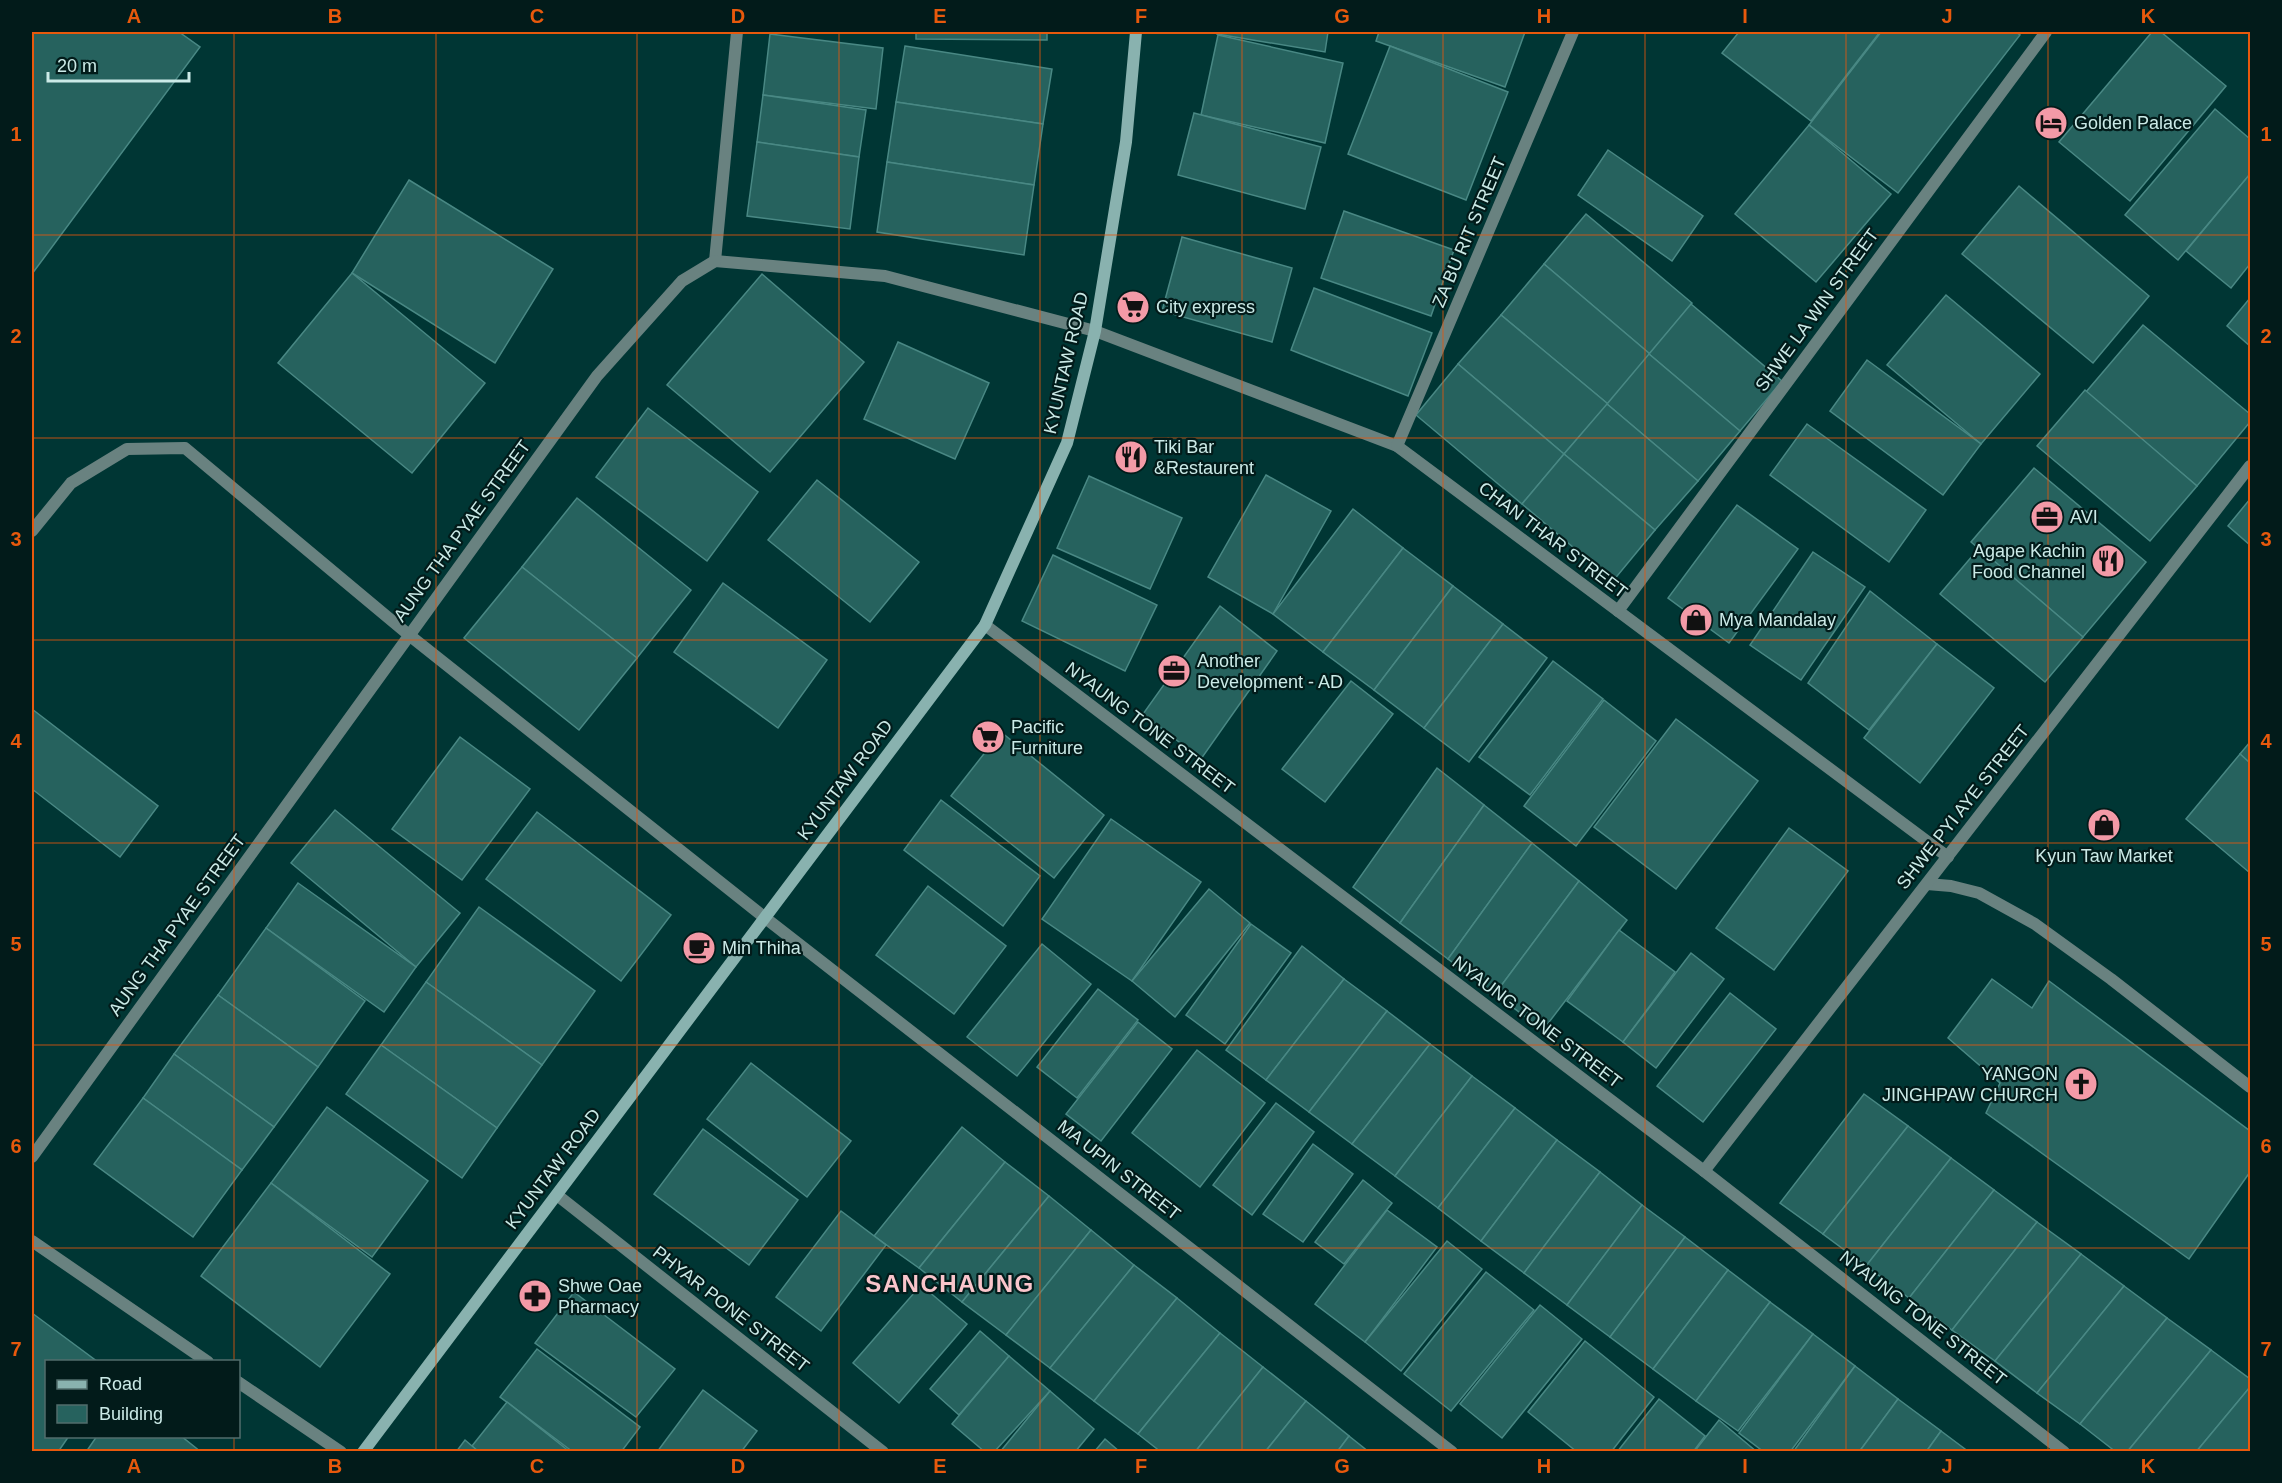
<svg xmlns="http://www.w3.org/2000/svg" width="2282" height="1483" viewBox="0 0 2282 1483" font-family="Helvetica,sans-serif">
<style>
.building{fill:#26625e;stroke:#498884;stroke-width:1.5}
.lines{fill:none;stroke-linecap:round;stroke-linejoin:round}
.lane{stroke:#698280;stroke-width:12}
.street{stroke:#698280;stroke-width:12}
.secondary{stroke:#89b2af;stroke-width:12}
.grid{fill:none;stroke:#e8590c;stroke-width:1.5;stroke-opacity:0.55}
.labels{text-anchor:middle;stroke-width:4.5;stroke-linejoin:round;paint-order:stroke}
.poi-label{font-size:18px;fill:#cbeae7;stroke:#021b1a;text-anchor:start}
.street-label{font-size:18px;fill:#cbeae7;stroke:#021b1a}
.district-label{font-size:24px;font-weight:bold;letter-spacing:1.5px;fill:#f9c5cb;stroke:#021b1a}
.neatline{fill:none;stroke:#e8590c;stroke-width:2}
.grid-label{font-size:20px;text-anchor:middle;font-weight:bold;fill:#e8590c}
</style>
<rect width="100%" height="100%" fill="#003634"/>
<g class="building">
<polygon points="32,32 179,32 200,47 32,274"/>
<polygon points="916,32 1047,32 1047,40 916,39"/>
<polygon points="1217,32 1328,32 1325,52 1217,34"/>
<polygon points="1379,32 1525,32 1505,87 1376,41"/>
<polygon points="1739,32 1880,32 1811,121 1722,53"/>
<polygon points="1881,32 2016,32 2020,35 1898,193 1809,125"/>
<polygon points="2152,32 2161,32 2226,86 2130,201 2059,142"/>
<polygon points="770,34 883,48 876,109 763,95"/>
<polygon points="1218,35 1343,63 1325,143 1201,115"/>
<polygon points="905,46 1052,69 1043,124 896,102"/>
<polygon points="1390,46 1508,92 1466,200 1348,154"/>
<polygon points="763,95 866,110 859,157 757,142"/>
<polygon points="896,102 1043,124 1034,185 887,162"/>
<polygon points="2215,109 2250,139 2250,174 2178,260 2125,215"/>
<polygon points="1194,113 1321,147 1305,209 1178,175"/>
<polygon points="1809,125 1891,194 1816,282 1735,214"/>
<polygon points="757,142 859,157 850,229 747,216"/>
<polygon points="1608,150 1703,216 1672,261 1578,195"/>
<polygon points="887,162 1034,185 1024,255 877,232"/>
<polygon points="2250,174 2250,264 2231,288 2186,251"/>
<polygon points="409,180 553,269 495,363 352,273"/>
<polygon points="2019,186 2149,296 2093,363 1962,254"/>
<polygon points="1344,211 1454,250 1431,316 1321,278"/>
<polygon points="1586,214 1692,303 1650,354 1544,264"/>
<polygon points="1182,237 1292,268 1272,342 1162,311"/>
<polygon points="1544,264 1650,354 1608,404 1501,315"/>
<polygon points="352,273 485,383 412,473 278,363"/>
<polygon points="762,274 864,362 770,472 667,385"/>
<polygon points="1314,288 1432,333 1408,396 1291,350"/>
<polygon points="1946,295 2040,374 1981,444 1887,365"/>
<polygon points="2250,298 2250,346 2227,326"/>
<polygon points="1691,304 1782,381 1740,431 1649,354"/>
<polygon points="1501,315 1608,404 1564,454 1458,364"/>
<polygon points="2143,325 2250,414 2250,422 2197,486 2086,392"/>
<polygon points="898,342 989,383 955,459 864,419"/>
<polygon points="1649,354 1740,431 1698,481 1607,404"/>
<polygon points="1867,360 1981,444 1943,495 1830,411"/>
<polygon points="1458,364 1564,454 1522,504 1416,415"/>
<polygon points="2085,390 2197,486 2150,541 2037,446"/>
<polygon points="1607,404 1698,481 1655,530 1564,454"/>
<polygon points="648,408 758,492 707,561 596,477"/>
<polygon points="1807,424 1926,510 1889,562 1770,475"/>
<polygon points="1564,454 1655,530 1613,581 1522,504"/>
<polygon points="2034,468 2146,562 2083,637 1971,542"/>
<polygon points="1266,475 1331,511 1273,614 1208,577"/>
<polygon points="1089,476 1182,518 1150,589 1057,548"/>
<polygon points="817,480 919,562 870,622 768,540"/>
<polygon points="577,498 691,590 637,658 522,567"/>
<polygon points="2250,499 2250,545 2228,526"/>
<polygon points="1737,505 1798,549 1729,643 1668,598"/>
<polygon points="1353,509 1403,548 1323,652 1273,614"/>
<polygon points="1403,548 1453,586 1374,690 1323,652"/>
<polygon points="1979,548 2083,637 2045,682 1940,594"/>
<polygon points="1813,552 1865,587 1801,680 1750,645"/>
<polygon points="1053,555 1157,605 1125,671 1022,621"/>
<polygon points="522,567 637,658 579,730 464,638"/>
<polygon points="723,583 827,660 778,728 674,652"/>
<polygon points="1453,586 1503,624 1424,728 1374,690"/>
<polygon points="1870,591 1937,644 1869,730 1808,683"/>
<polygon points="1220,606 1277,651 1201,759 1143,714"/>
<polygon points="1503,624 1547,658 1469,762 1424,728"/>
<polygon points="1937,644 1994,688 1920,783 1864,738"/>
<polygon points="1553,661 1603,699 1530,795 1479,757"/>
<polygon points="1351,681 1393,714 1325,802 1282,769"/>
<polygon points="1604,700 1656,741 1576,846 1524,806"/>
<polygon points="32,709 158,806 120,857 32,789"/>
<polygon points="1676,719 1758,781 1676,889 1594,827"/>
<polygon points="1001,732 1104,815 1054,878 951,796"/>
<polygon points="460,737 530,789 462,880 392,829"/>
<polygon points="2250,742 2250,763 2240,754"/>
<polygon points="2240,754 2250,763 2250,873 2186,819"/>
<polygon points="1437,768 1484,805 1400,923 1353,887"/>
<polygon points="941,800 1040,876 1003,926 904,850"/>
<polygon points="1484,805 1532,843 1448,959 1400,923"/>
<polygon points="335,810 460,913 416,967 291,863"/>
<polygon points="537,812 671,915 621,981 486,879"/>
<polygon points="1111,819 1201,882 1132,981 1042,919"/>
<polygon points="1789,828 1848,871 1774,970 1716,928"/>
<polygon points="1532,843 1579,881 1495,994 1448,959"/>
<polygon points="1579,881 1627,920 1543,1030 1495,994"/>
<polygon points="298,883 416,967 384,1012 266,928"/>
<polygon points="928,886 1006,946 954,1014 876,955"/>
<polygon points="1209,889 1250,923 1175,1017 1132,981"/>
<polygon points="479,907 595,991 542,1065 426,982"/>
<polygon points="1251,924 1291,953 1225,1044 1186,1015"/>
<polygon points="266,928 365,1001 318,1067 218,995"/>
<polygon points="1619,930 1675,972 1623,1042 1567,1001"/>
<polygon points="1042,944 1091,984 1017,1076 967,1037"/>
<polygon points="1302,946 1344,979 1266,1080 1226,1050"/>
<polygon points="1691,953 1724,979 1656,1068 1623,1042"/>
<polygon points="1344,979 1387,1011 1309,1112 1266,1080"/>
<polygon points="1992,979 2032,1008 2049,981 2250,1131 2250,1172 2189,1259 1986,1113 2000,1083 1948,1038"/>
<polygon points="426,982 542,1065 497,1128 381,1045"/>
<polygon points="1098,989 1138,1020 1077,1098 1037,1067"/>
<polygon points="1730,993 1776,1029 1703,1122 1657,1086"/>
<polygon points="218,995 318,1067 274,1127 174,1054"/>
<polygon points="1387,1011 1430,1044 1352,1144 1309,1112"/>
<polygon points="1138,1022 1172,1049 1101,1141 1066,1114"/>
<polygon points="1430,1044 1472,1076 1395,1176 1352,1144"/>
<polygon points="381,1045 497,1128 462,1178 346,1094"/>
<polygon points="1197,1050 1265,1103 1200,1187 1132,1133"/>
<polygon points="174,1054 274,1127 242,1170 143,1098"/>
<polygon points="751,1063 851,1141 807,1197 707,1119"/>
<polygon points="1472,1076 1515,1108 1438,1208 1395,1176"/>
<polygon points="1864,1094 1908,1126 1823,1234 1780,1203"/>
<polygon points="143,1098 242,1170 193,1237 94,1164"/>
<polygon points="1276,1103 1314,1132 1252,1215 1213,1185"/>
<polygon points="327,1107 428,1181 372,1257 271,1183"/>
<polygon points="1515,1108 1557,1140 1481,1241 1438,1208"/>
<polygon points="1908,1126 1951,1158 1866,1266 1823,1234"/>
<polygon points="962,1127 1005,1162 919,1268 874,1236"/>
<polygon points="703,1129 798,1200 749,1265 654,1194"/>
<polygon points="1557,1140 1600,1172 1524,1273 1481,1241"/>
<polygon points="1313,1144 1353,1174 1303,1242 1263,1214"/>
<polygon points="1951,1158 1994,1190 1909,1298 1866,1266"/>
<polygon points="1005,1162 1049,1196 962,1302 919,1268"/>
<polygon points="1600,1172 1642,1205 1567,1305 1524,1273"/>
<polygon points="1363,1180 1392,1203 1344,1264 1315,1242"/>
<polygon points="271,1183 390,1274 320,1367 201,1276"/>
<polygon points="1994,1190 2037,1222 1952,1330 1909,1298"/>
<polygon points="1049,1196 1091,1230 1006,1335 962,1302"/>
<polygon points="1642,1205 1685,1237 1610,1337 1567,1305"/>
<polygon points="1387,1210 1437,1247 1365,1342 1315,1304"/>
<polygon points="841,1211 886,1245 821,1331 776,1297"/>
<polygon points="2037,1222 2081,1254 1995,1361 1952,1330"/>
<polygon points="1091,1230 1134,1265 1050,1368 1006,1335"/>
<polygon points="1685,1237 1728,1270 1653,1369 1610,1337"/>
<polygon points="1447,1241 1482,1269 1401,1371 1365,1342"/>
<polygon points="2081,1254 2124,1286 2037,1393 1995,1361"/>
<polygon points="1134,1265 1177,1298 1094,1401 1050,1368"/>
<polygon points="1728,1270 1770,1302 1696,1401 1653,1369"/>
<polygon points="1486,1272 1534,1310 1451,1411 1404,1374"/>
<polygon points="921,1285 967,1324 899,1403 853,1363"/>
<polygon points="2124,1286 2167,1318 2080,1424 2037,1393"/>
<polygon points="574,1292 675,1369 636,1417 535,1343"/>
<polygon points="1177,1298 1220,1333 1138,1434 1094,1401"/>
<polygon points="1770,1302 1813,1334 1738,1431 1696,1401"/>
<polygon points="1540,1305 1582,1339 1502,1438 1460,1404"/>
<polygon points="32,1313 98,1362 46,1362 46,1436 69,1436 58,1452 35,1452 32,1449"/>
<polygon points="2167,1318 2211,1350 2127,1452 2116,1452 2080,1424"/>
<polygon points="980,1331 1009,1356 959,1415 930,1389"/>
<polygon points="1220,1333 1263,1367 1195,1452 1161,1452 1138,1434"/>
<polygon points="1813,1334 1855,1366 1790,1452 1764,1452 1739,1433"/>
<polygon points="1585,1341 1654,1397 1611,1452 1577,1452 1528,1412"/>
<polygon points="537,1349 640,1427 621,1452 573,1452 500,1397"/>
<polygon points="2211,1350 2250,1379 2250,1387 2196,1452 2127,1452"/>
<polygon points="1009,1356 1050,1391 994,1452 985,1452 952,1424"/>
<polygon points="1855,1366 1898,1399 1859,1452 1793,1452"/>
<polygon points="1263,1367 1306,1401 1265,1452 1195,1452"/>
<polygon points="2250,1387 2250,1452 2196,1452"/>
<polygon points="703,1390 757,1431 741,1452 657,1452"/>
<polygon points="1050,1391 1094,1429 1075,1452 1000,1452"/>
<polygon points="1659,1399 1705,1436 1693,1452 1617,1452"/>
<polygon points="1898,1399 1941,1431 1926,1452 1859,1452"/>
<polygon points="1306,1401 1349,1436 1337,1452 1265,1452"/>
<polygon points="507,1402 570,1452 479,1452 472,1446"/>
<polygon points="1719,1420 1757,1452 1694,1452"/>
<polygon points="1941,1431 1969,1452 1926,1452"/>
<polygon points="97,1436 181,1436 201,1452 86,1452"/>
<polygon points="1349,1436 1369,1452 1337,1452"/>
<polygon points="1105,1439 1120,1452 1094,1452"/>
<polygon points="465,1440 479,1452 456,1452"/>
</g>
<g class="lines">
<polyline class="lane" points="1927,884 1951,886 1979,893 2035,924 2111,979 2250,1087"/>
<g class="street">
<polyline points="715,261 885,276 1095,331 1397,446 1948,857"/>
<polyline points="715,261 737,32"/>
<polyline points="1397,446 1573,32"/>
<polyline points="32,531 71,483 127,449 185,448 409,635 764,917 1452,1452"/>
<polyline points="1618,611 2046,32"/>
<polyline points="985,625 1704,1171 2064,1452"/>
<polyline points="32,1157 597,376 682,281 715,261"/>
<polyline points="1704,1171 2250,466"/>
<polyline points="557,1195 883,1452"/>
<polyline points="32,1241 208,1362"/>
<polyline points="238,1382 341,1452"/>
</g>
<polyline class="secondary" points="363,1452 985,625 1067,443 1095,331 1126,142 1136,32"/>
</g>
<path class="grid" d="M234 32V1362M436 32V1452M637 32V1452M839 32V1452M1040 32V1452M1242 32V1452M1443 32V1452M1645 32V1452M1846 32V1452M2048 32V1452M32 235H2250M32 438H2250M32 640H2250M32 843H2250M32 1045H2250M32 1248H2250M234 1436V1452"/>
<defs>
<g id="hotel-disc" transform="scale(1.725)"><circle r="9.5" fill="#f39aa7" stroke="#021b1a"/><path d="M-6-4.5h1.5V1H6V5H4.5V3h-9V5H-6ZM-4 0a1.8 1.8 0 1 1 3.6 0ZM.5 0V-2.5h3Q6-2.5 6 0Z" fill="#111"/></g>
<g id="supermarket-disc" transform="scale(1.725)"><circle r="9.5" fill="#f39aa7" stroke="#021b1a"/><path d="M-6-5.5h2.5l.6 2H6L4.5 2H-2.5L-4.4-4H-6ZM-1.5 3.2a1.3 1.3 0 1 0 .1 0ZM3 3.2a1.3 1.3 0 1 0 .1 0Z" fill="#111"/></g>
<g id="restaurant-disc" transform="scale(1.725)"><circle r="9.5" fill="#f39aa7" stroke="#021b1a"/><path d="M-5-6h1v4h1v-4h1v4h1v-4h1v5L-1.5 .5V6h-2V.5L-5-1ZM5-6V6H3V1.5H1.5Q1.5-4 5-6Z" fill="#111"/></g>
<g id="office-disc" transform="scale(1.725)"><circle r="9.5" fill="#f39aa7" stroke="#021b1a"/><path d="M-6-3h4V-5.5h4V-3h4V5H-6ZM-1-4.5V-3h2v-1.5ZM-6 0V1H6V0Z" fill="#111"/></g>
<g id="shop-disc" transform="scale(1.725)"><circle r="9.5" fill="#f39aa7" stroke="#021b1a"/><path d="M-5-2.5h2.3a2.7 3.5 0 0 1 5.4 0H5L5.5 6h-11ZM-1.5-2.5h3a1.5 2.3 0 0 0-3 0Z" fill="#111"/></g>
<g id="cafe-disc" transform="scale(1.725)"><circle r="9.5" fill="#f39aa7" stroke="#021b1a"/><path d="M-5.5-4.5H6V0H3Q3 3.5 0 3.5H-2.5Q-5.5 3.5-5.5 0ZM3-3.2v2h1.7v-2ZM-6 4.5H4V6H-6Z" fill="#111"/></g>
<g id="church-disc" transform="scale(1.725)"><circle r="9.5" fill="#f39aa7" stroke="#021b1a"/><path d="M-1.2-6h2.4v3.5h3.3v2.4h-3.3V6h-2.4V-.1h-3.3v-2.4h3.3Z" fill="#111"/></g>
<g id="pharmacy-disc" transform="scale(1.725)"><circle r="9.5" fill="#f39aa7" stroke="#021b1a"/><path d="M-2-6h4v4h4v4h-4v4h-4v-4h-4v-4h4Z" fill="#111"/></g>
</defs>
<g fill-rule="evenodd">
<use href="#hotel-disc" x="2051" y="123"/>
<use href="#supermarket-disc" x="1133" y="307"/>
<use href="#restaurant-disc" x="1131" y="457"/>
<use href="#office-disc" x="2047" y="517"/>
<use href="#restaurant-disc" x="2108" y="561"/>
<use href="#shop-disc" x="1696" y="620"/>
<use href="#office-disc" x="1174" y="671"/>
<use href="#supermarket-disc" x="988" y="737"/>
<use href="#shop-disc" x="2104" y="825"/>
<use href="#cafe-disc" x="699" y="948"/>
<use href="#church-disc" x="2081" y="1084"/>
<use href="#pharmacy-disc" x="535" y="1296"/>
</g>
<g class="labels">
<g class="poi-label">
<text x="2074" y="129">Golden Palace</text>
<text x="1156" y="313">City express</text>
<text x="1154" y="453">Tiki Bar<tspan x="1154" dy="21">&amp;Restaurent</tspan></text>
<text x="2070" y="523">AVI</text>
<text x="2085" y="557" text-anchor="end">Agape Kachin<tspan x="2085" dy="21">Food Channel</tspan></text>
<text x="1719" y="626">Mya Mandalay</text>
<text x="1197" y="667">Another<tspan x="1197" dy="21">Development - AD</tspan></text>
<text x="1011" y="733">Pacific<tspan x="1011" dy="21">Furniture</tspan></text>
<text x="2104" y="862" text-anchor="middle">Kyun Taw Market</text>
<text x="722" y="954">Min Thiha</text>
<text x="2058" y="1080" text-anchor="end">YANGON<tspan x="2058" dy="21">JINGHPAW CHURCH</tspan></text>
<text x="558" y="1292">Shwe Oae<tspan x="558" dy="21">Pharmacy</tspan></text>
</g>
<g class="street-label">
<text transform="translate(1469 232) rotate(-67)" y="6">ZA BU RIT STREET</text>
<text transform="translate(1817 310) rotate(-54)" y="6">SHWE LA WIN STREET</text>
<text transform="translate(1066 363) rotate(-77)" y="6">KYUNTAW ROAD</text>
<text transform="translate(462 531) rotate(-54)" y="6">AUNG THA PYAE STREET</text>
<text transform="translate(1553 540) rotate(37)" y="6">CHAN THAR STREET</text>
<text transform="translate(1150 728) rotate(37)" y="6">NYAUNG TONE STREET</text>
<text transform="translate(845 780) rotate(-53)" y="6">KYUNTAW ROAD</text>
<text transform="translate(1963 807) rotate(-52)" y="6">SHWE PYI AYE STREET</text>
<text transform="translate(177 925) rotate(-54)" y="6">AUNG THA PYAE STREET</text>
<text transform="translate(1537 1022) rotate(37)" y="6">NYAUNG TONE STREET</text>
<text transform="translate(553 1169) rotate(-53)" y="6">KYUNTAW ROAD</text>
<text transform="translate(1119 1170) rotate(38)" y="6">MA UPIN STREET</text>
<text transform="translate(731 1309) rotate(38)" y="6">PHYAR PONE STREET</text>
<text transform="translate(1923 1318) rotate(38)" y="6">NYAUNG TONE STREET</text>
</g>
<g class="district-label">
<text x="950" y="1292">SANCHAUNG</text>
</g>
</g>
<rect width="2282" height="1483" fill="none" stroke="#021b1a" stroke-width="66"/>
<rect x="45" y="1360" width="195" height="78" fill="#021b1a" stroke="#526e6c" stroke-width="1.5"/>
<rect x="57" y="1380" width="30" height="9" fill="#89b2af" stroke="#526e6c" stroke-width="1.5"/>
<text x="99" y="1390" font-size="18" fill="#cbeae7">Road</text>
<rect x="57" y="1405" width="30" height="18" fill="#26625e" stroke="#526e6c" stroke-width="1.5"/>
<text x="99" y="1420" font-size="18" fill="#cbeae7">Building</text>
<path d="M48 72v9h141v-9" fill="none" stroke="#cbeae7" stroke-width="3"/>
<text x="57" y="72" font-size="18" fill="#cbeae7" stroke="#021b1a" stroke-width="4.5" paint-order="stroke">20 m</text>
<rect x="33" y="33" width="2216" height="1417" class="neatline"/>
<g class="grid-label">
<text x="134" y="23">A</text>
<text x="335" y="23">B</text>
<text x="537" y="23">C</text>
<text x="738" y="23">D</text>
<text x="940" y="23">E</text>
<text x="1141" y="23">F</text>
<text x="1342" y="23">G</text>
<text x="1544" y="23">H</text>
<text x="1745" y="23">I</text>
<text x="1947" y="23">J</text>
<text x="2148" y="23">K</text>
<text x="16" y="141">1</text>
<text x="2266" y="141">1</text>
<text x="16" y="343">2</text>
<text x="2266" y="343">2</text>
<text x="16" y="546">3</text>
<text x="2266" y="546">3</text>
<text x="16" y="748">4</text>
<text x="2266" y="748">4</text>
<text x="16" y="951">5</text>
<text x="2266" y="951">5</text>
<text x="16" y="1153">6</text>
<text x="2266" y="1153">6</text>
<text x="16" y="1356">7</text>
<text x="2266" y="1356">7</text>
<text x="134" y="1473">A</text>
<text x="335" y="1473">B</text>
<text x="537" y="1473">C</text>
<text x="738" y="1473">D</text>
<text x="940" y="1473">E</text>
<text x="1141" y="1473">F</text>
<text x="1342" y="1473">G</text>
<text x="1544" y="1473">H</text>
<text x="1745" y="1473">I</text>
<text x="1947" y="1473">J</text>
<text x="2148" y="1473">K</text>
</g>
</svg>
